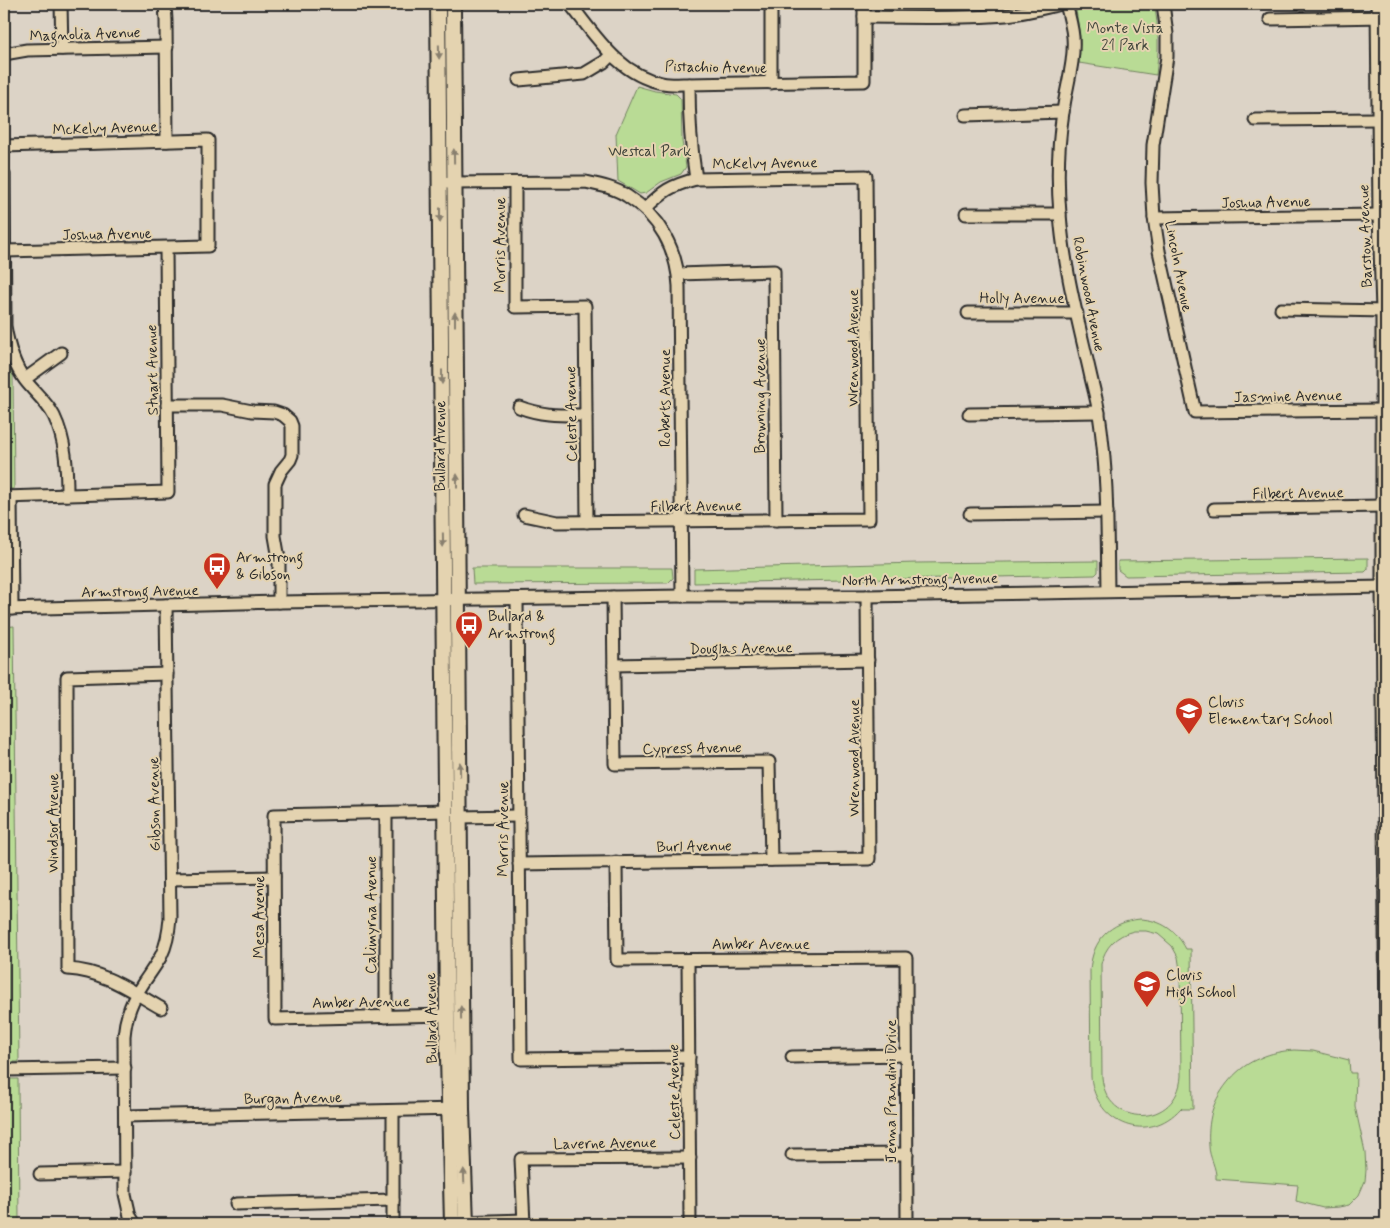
<svg xmlns="http://www.w3.org/2000/svg" width="1390" height="1228" viewBox="0 0 1390 1228" font-family="Mynerve,sans-serif">
<style>
.green{fill:#b9db95;stroke:#728360;fill-rule:evenodd}
.lines{fill:none;stroke-linecap:round;stroke-linejoin:round}
.minor-casing{stroke:#2b2b2b;stroke-width:15}
.major-casing{stroke:#2b2b2b;stroke-width:18}
.minor{stroke:#e4d3b0;stroke-width:11}
.major{stroke:#e4d3b0;stroke-width:14}
.oneway{fill:#887f6e}
.labels{text-anchor:middle;stroke-width:4;stroke-linejoin:round;paint-order:stroke}
.park-label{font-size:15px;fill:#40453b;stroke:#e4d3b0}
.street-label{font-size:15px;fill:#2b2b2b;stroke:#e4d3b0}
.poi-label{font-size:15px;fill:#2b2b2b;stroke:#e4d3b0;text-anchor:start}
</style>
<rect width="100%" height="100%" fill="#dcd3c6"/>
<filter id="ink" filterUnits="userSpaceOnUse"><feTurbulence type="fractalNoise" baseFrequency=".02" numOctaves="2"/><feDisplacementMap in="SourceGraphic" scale="10" xChannelSelector="R" yChannelSelector="G"/><feConvolveMatrix kernelMatrix="1 2 1 2 8 2 1 2 1" color-interpolation-filters="sRGB"/></filter>
<g filter="url(#ink)">
<g class="green">
<polygon points="4,4 9,4 10,42 4,43"/>
<path d="M1092 4H1154C1159 27 1159 51 1156 75L1079 63 1080 38 1076 10Z"/>
<rect x="4" y="62" width="3" height="74"/>
<polygon points="637,86 655,91 676,94 681,99 682,141 686,167 681,174 661,182 646,193 640,194 618,181 616,134"/>
<polygon points="4,355 13,376 14,489 4,489"/>
<polygon points="1368,558 1368,569 1365,572 1126,576 1118,570 1118,561"/>
<polygon points="1098,561 1098,572 1095,575 694,583 694,569 917,563"/>
<polygon points="672,568 673,578 668,583 473,584 472,568"/>
<polygon points="14,626 19,1062 9,1062 4,1057 8,1038 8,800 4,771 4,627"/>
<path d="M1140 919C1161 920 1176 930 1186 949H1191L1193 1109H1182L1181 1108C1148 1145 1096 1125 1091 1077L1090 971C1092 940 1110 922 1140 919ZM1134 931H1146L1158 934 1172 946 1178 957 1180 970 1181 1076C1178 1128 1106 1129 1102 1077L1101 964C1105 947 1116 935 1134 931Z"/>
<path d="M1294 1050 1313 1051 1349 1060 1350 1073H1356L1355 1106 1365 1152 1366 1170 1365 1181 1359 1195 1349 1205 1339 1207 1323 1208 1296 1201 1298 1185 1216 1179C1217 1168 1209 1157 1209 1146 1208 1134 1209 1123 1212 1111 1219 1089 1238 1066 1260 1058 1271 1053 1282 1051 1294 1050Z"/>
<polygon points="4,1079 18,1079 19,1224 4,1224"/>
</g>
<g class="lines">
<g class="minor-casing">
<g id="minor">
<polyline points="61,4 62,49"/>
<polyline points="165,4 166,21 167,141"/>
<path d="M570 4C595 35 619 75 662 83 671 85 681 84 689 84L864 81V4"/>
<polyline points="771,4 771,83"/>
<path d="M1066 4C1069 15 1072 26 1073 37 1075 62 1066 87 1063 112 1058 145 1057 180 1060 214 1064 268 1078 320 1090 373 1093 387 1097 400 1099 414 1108 473 1107 532 1108 591"/>
<polyline points="1163,4 1167,34 1167,57 1153,145 1152,183 1154,218 1159,251 1195,412 1383,410"/>
<polyline points="1377,4 1379,215 1382,311 1382,587 1386,1038"/>
<path d="M864 17C911 17 959 19 1006 15 1025 13 1043 8 1062 4"/>
<polyline points="1270,19 1386,17"/>
<polyline points="4,54 27,50 167,47"/>
<polyline points="519,80 584,74 604,62 611,55"/>
<path d="M689 84C689 117 691 148 696 179"/>
<polyline points="965,115 1063,112"/>
<polyline points="1255,120 1378,119"/>
<polyline points="4,146 208,140 208,246 5,251"/>
<path d="M4 174 5 326C8 345 13 364 25 380 34 392 47 402 54 416 66 441 67 468 67 495"/>
<path d="M448 183 586 182C600 185 615 188 627 196 659 216 677 249 679 286L682 596"/>
<polyline points="515,183 515,307 585,306 587,522"/>
<polyline points="966,214 1060,214"/>
<polyline points="1154,218 1379,215"/>
<polyline points="679,274 774,271 776,520"/>
<polyline points="1281,309 1386,311"/>
<polyline points="968,313 1077,313"/>
<polyline points="25,379 61,353"/>
<polyline points="167,405 222,405 252,411 274,412 283,415 290,421 292,426 292,455 290,460 281,471 275,484 275,536 279,559 279,602"/>
<path d="M519 407C543 416 560 415 586 415"/>
<polyline points="969,414 1099,412"/>
<polyline points="4,497 168,492 166,248"/>
<polyline points="11,497 12,609"/>
<polyline points="1214,509 1382,506"/>
<polyline points="970,514 1107,512"/>
<path d="M524 515 557 522 869 519 866 176 696 179C670 186 663 191 645 209"/>
<polyline points="613,597 615,764 769,762 771,860"/>
<polyline points="517,599 521,1059 689,1057"/>
<polyline points="4,609 279,602 682,596 867,596 1386,587"/>
<polyline points="614,665 868,660"/>
<polyline points="446,811 274,815 275,1019 447,1015"/>
<polyline points="386,813 386,1017"/>
<polyline points="460,817 518,816"/>
<polyline points="616,862 617,960 906,958 907,1224"/>
<polyline points="519,864 869,859 867,596"/>
<polyline points="170,879 274,877"/>
<polyline points="688,960 690,1224"/>
<path d="M161 1008C131 991 104 971 68 969L67 677 167 674"/>
<polyline points="792,1057 906,1055"/>
<polyline points="4,1070 125,1068"/>
<polyline points="393,1111 393,1224"/>
<polyline points="125,1116 458,1109"/>
<polyline points="792,1155 907,1154"/>
<polyline points="40,1174 125,1172"/>
<polyline points="236,1204 393,1200"/>
<polyline points="458,1222 523,1220"/>
<path d="M135 1224 130 1216 125 1194 124 1036C126 1014 132 1000 144 982 150 973 156 965 161 956 167 944 169 931 170 918L166 605"/>
<polyline points="524,1224 521,1159 690,1158"/>
</g>
</g>
<g class="major-casing">
<g id="major">
<polyline points="438,4 447,1015 452,1224"/>
<polyline points="453,4 462,1109 466,1224"/>
</g>
</g>
<use href="#minor" class="minor"/>
<use href="#major" class="major"/>
</g>
<defs><path id="oneway-solid" d="M-6-.8H1V-3.2L6.5 0L1 3.2V.8H-6Z" transform="scale(1.25)"/></defs>
<g class="oneway">
<use href="#oneway-solid" transform="translate(439 52) rotate(89)"/>
<use href="#oneway-solid" transform="translate(454 156) rotate(-91)"/>
<use href="#oneway-solid" transform="translate(440 215) rotate(90)"/>
<use href="#oneway-solid" transform="translate(455 319) rotate(-90)"/>
<use href="#oneway-solid" transform="translate(442 377) rotate(90)"/>
<use href="#oneway-solid" transform="translate(457 481) rotate(-90)"/>
<use href="#oneway-solid" transform="translate(443 540) rotate(89)"/>
<use href="#oneway-solid" transform="translate(460 769) rotate(-91)"/>
<use href="#oneway-solid" transform="translate(461 1013) rotate(-91)"/>
<use href="#oneway-solid" transform="translate(464 1176) rotate(-92)"/>
</g>
</g>
<defs>
<g id="bus-pin" transform="scale(1.4375)"><path d="M0 17L-7.5 6A9.5 9.5 0 1 1 7.5 6Z" fill="#c8321e" stroke="#e4d3b0"/><path d="M-5-6H5V4H4V6H2V4H-2V6H-4V4H-5ZM-3.5-4V0h7V-4ZM-3.5 1.2v1.5H-2V1.2ZM2 1.2v1.5H3.5V1.2Z" fill="#fff"/></g>
<g id="school-pin" transform="scale(1.4375)"><path d="M0 17L-7.5 6A9.5 9.5 0 1 1 7.5 6Z" fill="#c8321e" stroke="#e4d3b0"/><path d="M0-5L7-2L0 1L-7-2ZM-4 1L0 2.5L4 1V4Q0 6-4 4Z" fill="#fff"/></g>
</defs>
<g fill-rule="evenodd">
<use href="#bus-pin" x="217" y="566"/>
<use href="#bus-pin" x="469" y="625"/>
<use href="#school-pin" x="1189" y="711"/>
<use href="#school-pin" x="1147" y="984"/>
</g>
<g class="labels">
<g class="park-label">
<text x="1125" y="33">Monte Vista<tspan x="1125" dy="17">21 Park</tspan></text>
<text x="650" y="156">Westcal Park</text>
</g>
<g class="street-label">
<text transform="translate(85 34) rotate(-2)" y="5">Magnolia Avenue</text>
<text transform="translate(716 67) rotate(1)" y="5">Pistachio Avenue</text>
<text transform="translate(105 128) rotate(-2)" y="5">McKelvy Avenue</text>
<text transform="translate(765 163) rotate(-1)" y="5">McKelvy Avenue</text>
<text transform="translate(1266 202) rotate(-1)" y="5">Joshua Avenue</text>
<text transform="translate(107 234) rotate(-1)" y="5">Joshua Avenue</text>
<text transform="translate(1365 236) rotate(-92)" y="5">Barstow Avenue</text>
<text transform="translate(500 245) rotate(-90)" y="5">Morris Avenue</text>
<text transform="translate(1179 266) rotate(79)" y="5">Lincoln Avenue</text>
<text transform="translate(1089 294) rotate(79)" y="5">Robinwood Avenue</text>
<text x="1022" y="303">Holly Avenue</text>
<text transform="translate(853 348) rotate(-90)" y="5">Wrenwood Avenue</text>
<text transform="translate(152 370) rotate(-91)" y="5">Stuart Avenue</text>
<text transform="translate(760 396) rotate(-90)" y="5">Browning Avenue</text>
<text transform="translate(1288 396) rotate(-1)" y="5">Jasmine Avenue</text>
<text transform="translate(665 398) rotate(-90)" y="5">Roberts Avenue</text>
<text transform="translate(571 414) rotate(-91)" y="5">Celeste Avenue</text>
<text transform="translate(440 446) rotate(-90)" y="5">Bullard Avenue</text>
<text transform="translate(1298 493) rotate(-1)" y="5">Filbert Avenue</text>
<text transform="translate(696 506) rotate(-1)" y="5">Filbert Avenue</text>
<text transform="translate(920 579) rotate(-1)" y="5">North Armstrong Avenue</text>
<text transform="translate(140 591) rotate(-1)" y="5">Armstrong Avenue</text>
<text transform="translate(741 648) rotate(-1)" y="5">Douglas Avenue</text>
<text transform="translate(692 748) rotate(-1)" y="5">Cypress Avenue</text>
<text transform="translate(854 758) rotate(-90)" y="5">Wrenwood Avenue</text>
<text transform="translate(154 804) rotate(-91)" y="5">Gibson Avenue</text>
<text transform="translate(53 823) rotate(-90)" y="5">Windsor Avenue</text>
<text transform="translate(503 829) rotate(-90)" y="5">Morris Avenue</text>
<text transform="translate(694 846) rotate(-1)" y="5">Burl Avenue</text>
<text transform="translate(371 915) rotate(-90)" y="5">Calimyrna Avenue</text>
<text transform="translate(259 917) rotate(-90)" y="5">Mesa Avenue</text>
<text x="761" y="949">Amber Avenue</text>
<text transform="translate(361 1002) rotate(-1)" y="5">Amber Avenue</text>
<text transform="translate(431 1018) rotate(-91)" y="5">Bullard Avenue</text>
<text transform="translate(891 1091) rotate(-90)" y="5">Jenna Prandini Drive</text>
<text transform="translate(674 1092) rotate(-91)" y="5">Celeste Avenue</text>
<text transform="translate(293 1098) rotate(-1)" y="5">Burgan Avenue</text>
<text transform="translate(605 1143) rotate(-1)" y="5">Laverne Avenue</text>
</g>
<g class="poi-label">
<text x="236" y="562">Armstrong<tspan x="236" dy="17">&amp; Gibson</tspan></text>
<text x="488" y="621">Bullard &amp;<tspan x="488" dy="17">Armstrong</tspan></text>
<text x="1208" y="707">Clovis<tspan x="1208" dy="17">Elementary School</tspan></text>
<text x="1166" y="980">Clovis<tspan x="1166" dy="17">High School</tspan></text>
</g>
</g>
<rect width="1390" height="1228" fill="none" stroke="#e4d3b0" stroke-width="20"/>
<rect x="10" y="10" width="1370" height="1208" fill="none" stroke="#2b2b2b" stroke-width="2" filter="url(#ink)"/>
</svg>
